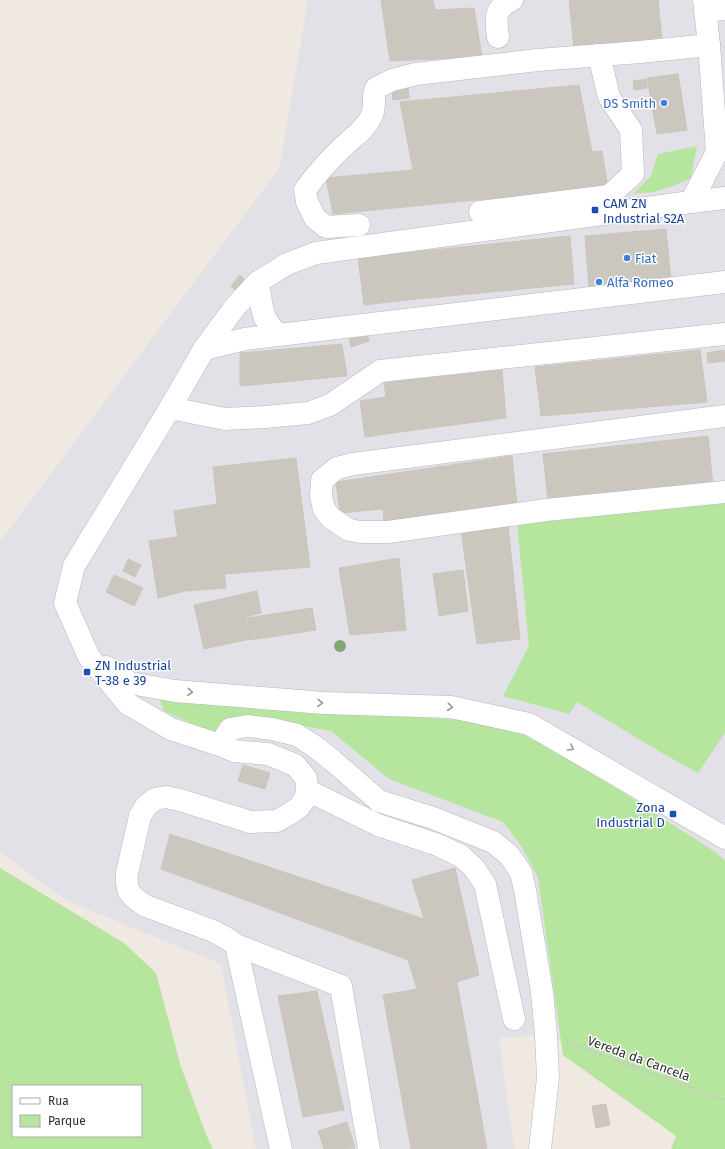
<svg xmlns="http://www.w3.org/2000/svg" width="725" height="1149" viewBox="0 0 725 1149" font-family="'Fira Sans',sans-serif">
<style>
.industrial{fill:#e3e1e8}
.green{fill:#b6e59e;fill-rule:evenodd}
.building{fill:#cbc7bf;stroke:#cbc5ba}
.lines{fill:none;stroke-linecap:round;stroke-linejoin:round}
.minor-casing{stroke:#b4b7c1;stroke-width:23}
.path{stroke:#c9c9c9;stroke-width:2.5;stroke-dasharray:3 2;stroke-linecap:butt}
.minor{stroke:#fff;stroke-width:22}
.tree{fill:#84a574}
.oneway{stroke:#969696}
.shop-dot{fill:#3f7fe0;stroke:#fff;stroke-width:1.5}
.transit-dot{fill:#1a4fb4;stroke:#fff;stroke-width:1.5}
.labels{text-anchor:middle;stroke-width:3;stroke-linejoin:round;paint-order:stroke}
.shop-label{font-size:13px;fill:#366cbe;stroke:#fff;text-anchor:start}
.transit-label{font-size:13px;fill:#164399;stroke:#fff;text-anchor:start}
.street-label{font-size:13px;fill:#2e2e2e;stroke:#fff}
</style>
<rect width="100%" height="100%" fill="#efe9e1"/>
<polygon class="industrial" points="308,0 725,0 725,1117 546,1035 499,1038 514,1149 256,1149 221,964 67,901 0,852 0,542 280,167"/>
<g class="green">
<polygon points="697,146 691,178 673,186 653,192 633,194 651,176 658,154"/>
<polygon points="725,501 725,733 698,773 662,753 577,702 569,714 503,696 529,646 517,523"/>
<polygon points="159,698 458,720 518,732 585,768 715,852 725,860 725,1149 671,1149 676,1136 563,1055 538,878 522,847 503,822 389,779 331,731 259,718 228,735 199,727 164,711"/>
<path d="M0 868 124 943 156 973 181 1067 208 1139 213 1149H0ZM13 1086H141V1136H13Z"/>
</g>
<g class="building">
<polygon points="381,0 433,0 435,10 474,8 482,57 390,61"/>
<polygon points="578,0 658,0 662,40 574,48 569,1"/>
<polygon points="678,74 687,130 657,134 647,78"/>
<polygon points="646,79 647,88 634,90 633,81"/>
<polygon points="407,80 409,98 393,100 391,81"/>
<polygon points="579,85 592,152 602,151 608,187 333,214 326,178 413,170 400,102"/>
<polygon points="666,229 671,280 589,288 585,236"/>
<polygon points="570,236 574,284 407,300 403,253"/>
<polygon points="403,253 407,300 364,305 358,258"/>
<polygon points="240,275 244,279 235,290 231,286"/>
<polygon points="367,332 369,341 351,347 349,338"/>
<polygon points="342,344 347,376 240,386 240,353"/>
<polygon points="700,350 707,402 541,416 535,367"/>
<polygon points="724,350 725,361 708,363 707,353"/>
<polygon points="502,370 506,418 422,429 417,379"/>
<polygon points="417,379 422,429 365,437 360,401 386,397 384,383"/>
<polygon points="708,436 713,486 548,501 543,454"/>
<polygon points="512,456 517,505 384,522 383,509 340,513 336,482"/>
<polygon points="296,458 310,567 225,574 213,467"/>
<polygon points="217,504 226,588 185,591 174,511"/>
<polygon points="508,525 520,639 477,644 461,530"/>
<polygon points="178,537 185,591 158,598 149,541"/>
<polygon points="399,558 406,630 350,635 339,568"/>
<polygon points="128,559 141,565 135,577 123,571"/>
<polygon points="463,570 468,611 439,616 433,574"/>
<polygon points="114,575 143,588 134,606 106,592"/>
<polygon points="257,591 261,613 245,617 250,639 204,649 194,605"/>
<polygon points="312,608 316,630 250,640 247,618"/>
<polygon points="243,765 270,773 265,789 238,781"/>
<polygon points="170,834 424,919 412,880 455,868 479,975 457,982 417,989 408,960 161,869"/>
<polygon points="457,982 487,1149 411,1149 383,995"/>
<polygon points="317,991 344,1110 303,1117 278,996"/>
<polygon points="606,1104 610,1125 596,1128 592,1106"/>
<polygon points="347,1122 355,1148 324,1149 318,1131"/>
</g>
<g class="lines">
<g class="minor-casing">
<g id="minor">
<polyline points="705,11 725,9"/>
<path d="M498 37C496 19 493 9 512 0"/>
<polyline points="691,202 717,152 709,45 704,0"/>
<polyline points="480,212 609,196 633,174 631,130 609,97 599,55"/>
<path d="M359 225 326 227 315 218 307 202 305 190C317 173 329 160 344 146 354 136 365 130 371 117 377 107 371 99 376 88L392 80 416 74 538 60 640 52 709 45"/>
<polyline points="258,282 262,308 265,318 277,335"/>
<polyline points="204,349 245,339 725,282"/>
<polyline points="170,408 225,419 265,417 308,413 330,405 380,371 725,334"/>
<polyline points="725,416 353,464 337,468 322,480 321,496 324,509 331,518 349,530 361,532 388,532 546,510 725,492"/>
<polyline points="106,667 130,683 175,691 324,703 451,707 529,724 725,838"/>
<polyline points="220,745 230,729 248,726 272,729 297,735 314,746 332,760 379,801 433,818 493,842 509,855 516,865 521,873 525,890 542,992 546,1035 548,1078 540,1149"/>
<path d="M307 790 305 799 299 807 291 813 277 821 250 822 180 800 166 797 155 799 146 806 140 816 127 873C125 891 131 897 146 906L213 931 228 939 236 945 341 986 369 1149"/>
<polyline points="236,945 281,1149"/>
<polyline points="514,1019 485,884 474,868 461,856 438,845 378,825 307,790 306,778 295,765 268,754 234,751 220,745 171,729 128,704 89,657 65,603 74,566 170,408 204,349 235,307 258,282 287,264 316,253 691,202 725,198"/>
</g>
</g>
<polyline class="path" points="566,1042 725,1100"/>
<use href="#minor" class="minor"/>
</g>
<circle class="tree" cx="340" cy="646" r="6"/>
<defs><path id="oneway-chevron" d="M-2-3.5L2.5 0L-2 3.5" fill="none" stroke-width="1.6" stroke-linecap="round" stroke-linejoin="round"/></defs>
<g class="oneway">
<use href="#oneway-chevron" transform="translate(190 692) rotate(5)"/>
<use href="#oneway-chevron" transform="translate(320 703) rotate(4)"/>
<use href="#oneway-chevron" transform="translate(450 707) rotate(6)"/>
<use href="#oneway-chevron" transform="translate(571 748) rotate(30)"/>
</g>
<g class="shop-dot">
<circle cx="664" cy="103" r="4"/>
<circle cx="627" cy="258" r="4"/>
<circle cx="599" cy="282" r="4"/>
</g>
<g class="transit-dot">
<rect x="591" y="206" width="8" height="8" rx="2"/>
<rect x="83" y="668" width="8" height="8" rx="2"/>
<rect x="669" y="810" width="8" height="8" rx="2"/>
</g>
<g class="labels">
<g class="shop-label">
<text x="656" y="108" text-anchor="end">DS Smith</text>
<text x="635" y="263">Fiat</text>
<text x="607" y="287">Alfa Romeo</text>
</g>
<g class="transit-label">
<text x="603" y="208">CAM ZN<tspan x="603" dy="15">Industrial S2A</tspan></text>
<text x="95" y="670">ZN Industrial<tspan x="95" dy="15">T-38 e 39</tspan></text>
<text x="665" y="812" text-anchor="end">Zona<tspan x="665" dy="15">Industrial D</tspan></text>
</g>
<g class="street-label">
<text transform="translate(639 1058) rotate(20)" y="5">Vereda da Cancela</text>
</g>
</g>
<rect x="12" y="1085" width="130" height="52" fill="#ffffff" stroke="#ababab"/>
<rect x="20" y="1098" width="20" height="6" fill="#ffffff" stroke="#ababab"/>
<text x="48" y="1105" font-size="12" fill="#2e2e2e">Rua</text>
<rect x="20" y="1115" width="20" height="12" fill="#b6e59e" stroke="#ababab"/>
<text x="48" y="1125" font-size="12" fill="#2e2e2e">Parque</text>
</svg>
